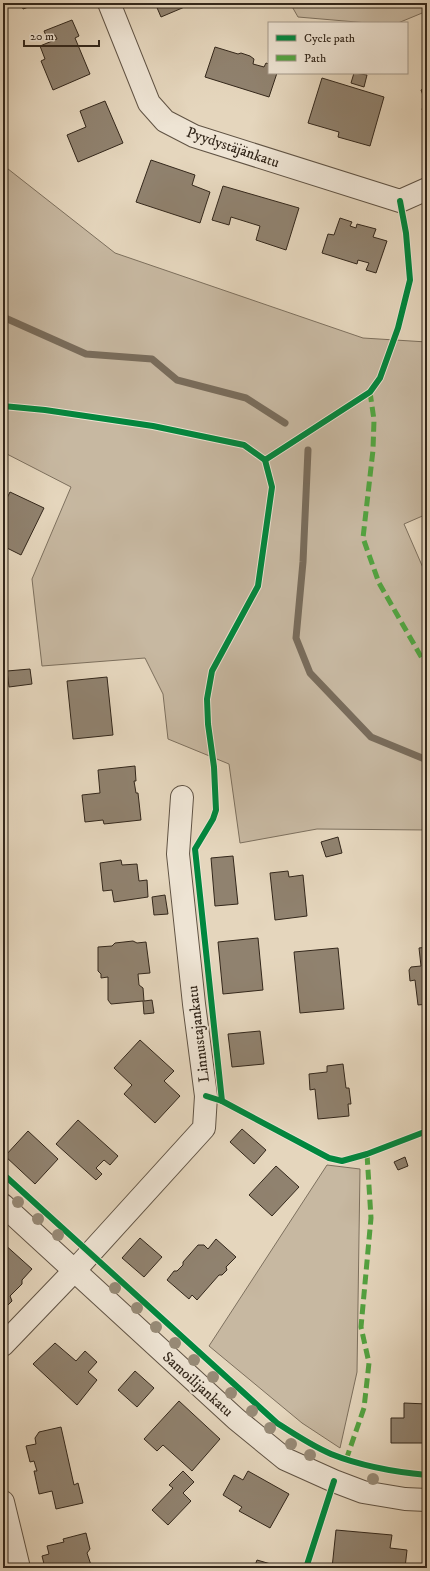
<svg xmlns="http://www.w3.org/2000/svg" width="430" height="1571" viewBox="0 0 430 1571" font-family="'IM FELL DW Pica',serif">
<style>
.green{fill:#c7b8a1;stroke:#7d705e}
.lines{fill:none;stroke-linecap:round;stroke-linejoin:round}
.stream{stroke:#796c5b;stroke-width:7}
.building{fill:#90826f;stroke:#33271b}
.minor-casing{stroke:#605344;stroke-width:24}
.minor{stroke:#eee4d4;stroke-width:22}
.quiet{stroke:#52a340;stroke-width:5;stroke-dasharray:10 5;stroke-linecap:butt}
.cycleway-casing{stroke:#eee4d4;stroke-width:8}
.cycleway{stroke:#00873e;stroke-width:6}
.tree{fill:#978a76}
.labels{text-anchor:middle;stroke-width:4;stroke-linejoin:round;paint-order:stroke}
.street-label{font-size:15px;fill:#33271b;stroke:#eee4d4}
</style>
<rect width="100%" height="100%" fill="#e5d6bd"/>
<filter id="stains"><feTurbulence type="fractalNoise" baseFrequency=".005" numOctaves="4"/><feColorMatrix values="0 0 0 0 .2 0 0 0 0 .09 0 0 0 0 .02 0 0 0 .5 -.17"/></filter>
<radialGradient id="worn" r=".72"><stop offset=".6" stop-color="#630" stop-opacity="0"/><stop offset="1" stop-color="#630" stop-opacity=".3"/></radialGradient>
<g class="green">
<polygon points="290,3 427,3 427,11 398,23 368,23 298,17"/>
<polygon points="3,165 115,253 363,338 427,342 427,514 404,524 427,577 427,830 317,829 240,843 229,764 168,739 163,694 145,658 42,666 32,579 71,487 3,452"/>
<polygon points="327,1165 360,1169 357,1372 340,1448 302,1423 209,1346"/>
</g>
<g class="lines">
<g class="stream">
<polyline points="3,317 86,354 152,359 177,380 246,398 285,423"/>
<polyline points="308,450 303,562 296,638 310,673 371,737 427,760"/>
</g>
</g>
<g class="building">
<polygon points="21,3 39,3 23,9"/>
<polygon points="155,3 194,3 161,17"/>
<polygon points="72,20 79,36 75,38 90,74 53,90 41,61 45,59 40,46 57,39 55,35 47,38 44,31"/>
<polygon points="215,47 238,54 241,53 250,56 254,59 253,64 264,67 266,63 269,64 269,73 277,73 269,97 205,77"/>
<polygon points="354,73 367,75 364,87 351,83"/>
<polygon points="322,78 384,97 370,146 338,137 339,132 308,123"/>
<polygon points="427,87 427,120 422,109 426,103 421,90"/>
<polygon points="105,101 123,143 78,162 67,135 86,127 80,111"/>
<polygon points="151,160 195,175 192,185 210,192 200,223 136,202"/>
<polygon points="223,186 299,208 286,250 256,240 260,226 231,217 229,225 212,220"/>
<polygon points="340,218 352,222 350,226 356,228 357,224 376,229 373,237 387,241 376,273 366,270 369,263 358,260 357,264 322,253 328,234 334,235"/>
<polygon points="10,492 44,508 21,555 3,546 3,506"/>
<polygon points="30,669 32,684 9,687 7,671"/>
<polygon points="107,677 113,735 73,739 67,681"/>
<polygon points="135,766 136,781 134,781 136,793 138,793 141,820 104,824 103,820 85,822 82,795 100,793 98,770"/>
<polygon points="338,837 342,853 326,857 321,842"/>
<polygon points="233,856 238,904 215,906 211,858"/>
<polygon points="121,860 122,865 137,864 139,881 147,880 148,897 114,902 112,890 103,891 100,863"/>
<polygon points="288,871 289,877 303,875 307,916 275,920 270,873"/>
<polygon points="165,895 168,914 154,915 152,897"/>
<polygon points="258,938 263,990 223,994 218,942"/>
<polygon points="133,941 137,943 146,942 150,973 138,974 139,985 143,988 144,1001 152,1000 154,1013 144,1014 143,1001 111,1004 108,1000 108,977 101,978 101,974 98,971 98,947 112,946 115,943"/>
<polygon points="427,947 427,1004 418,1005 415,980 410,981 409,970 411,967 421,966 419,948"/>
<polygon points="338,948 344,1009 300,1013 294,952"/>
<polygon points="260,1031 264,1064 232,1067 228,1034"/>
<polygon points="140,1040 174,1071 164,1081 180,1096 155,1123 124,1094 132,1085 114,1068"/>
<polygon points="343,1064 346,1088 349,1088 351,1104 348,1104 349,1116 318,1119 315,1089 310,1090 309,1074 327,1072 327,1066"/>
<polygon points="78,1120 118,1156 110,1165 104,1160 96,1168 102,1174 96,1180 56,1144"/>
<polygon points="242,1129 266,1150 254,1164 230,1142"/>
<polygon points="28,1131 58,1159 35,1184 5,1156"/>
<polygon points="405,1157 408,1166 398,1170 394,1162"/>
<polygon points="276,1166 299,1187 272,1216 249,1195"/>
<polygon points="140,1238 162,1257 144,1277 122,1258"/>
<polygon points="216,1239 236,1257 226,1267 227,1270 222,1275 219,1275 197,1300 192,1295 189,1299 167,1280 174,1271 177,1271 183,1265 183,1262 198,1245 204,1245 208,1249"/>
<polygon points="3,1243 32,1269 22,1280 22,1284 10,1296 12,1301 6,1307 3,1307"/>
<polygon points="55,1343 76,1361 85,1351 97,1362 88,1372 97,1380 77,1405 33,1364"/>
<polygon points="135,1371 154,1388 137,1407 118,1390"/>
<polygon points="179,1401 220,1439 192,1471 163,1445 157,1451 144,1439"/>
<polygon points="404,1403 427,1404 427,1443 391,1443 391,1418 404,1418"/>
<polygon points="61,1427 74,1485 78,1483 83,1503 56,1509 52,1491 39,1494 34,1471 37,1471 34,1461 30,1462 26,1446 36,1444 35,1438 39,1432"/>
<polygon points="183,1471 194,1482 183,1493 191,1501 168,1525 152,1510 173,1488 169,1485"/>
<polygon points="248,1471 289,1494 270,1528 239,1511 242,1507 223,1495 234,1475 243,1480"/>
<polygon points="336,1530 392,1535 390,1548 407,1550 405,1568 332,1568"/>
<polygon points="86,1533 90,1549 87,1553 92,1568 45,1568 42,1556 49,1554 47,1546 64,1542 63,1539"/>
<polygon points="257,1560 281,1567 280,1568 254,1568"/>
</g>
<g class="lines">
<g class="minor-casing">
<g id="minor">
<polyline points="109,3 149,103 165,121 194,136 400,201 427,189"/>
<polyline points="3,1205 236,1419 285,1459 334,1481 363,1492 405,1499 427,1500"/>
<polyline points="3,1345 75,1270 204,1128 206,1096 194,1004 178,854 182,797"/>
<polyline points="3,1502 19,1568"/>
</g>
</g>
<use href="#minor" class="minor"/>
<g class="quiet">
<polyline points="370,392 374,420 373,450 363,538 379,583 427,667"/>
<polyline points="346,1460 364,1408 369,1363 361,1327 371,1218 367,1154"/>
</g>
<g class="cycleway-casing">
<g id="cycleway">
<polyline points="3,406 45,410 153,426 244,445 265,460 272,487 258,586 212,671 207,699 208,724 214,767 216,810 213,819 195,849 222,1101"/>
<polyline points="265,460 370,392 380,378 398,328 410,280 406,233 400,201"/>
<polyline points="206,1096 222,1101 329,1158 342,1161 367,1154 427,1131"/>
<path d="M3 1174 277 1423C294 1434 312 1446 331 1454 361 1466 394 1472 427 1475"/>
<polyline points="306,1568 334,1481"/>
</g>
</g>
<use href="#cycleway" class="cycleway"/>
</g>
<g class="tree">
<circle cx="18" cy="1202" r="6"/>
<circle cx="38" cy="1219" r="6"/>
<circle cx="58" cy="1235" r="6"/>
<circle cx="115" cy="1288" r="6"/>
<circle cx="137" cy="1308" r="6"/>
<circle cx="156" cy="1327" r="6"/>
<circle cx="175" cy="1343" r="6"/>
<circle cx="194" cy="1360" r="6"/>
<circle cx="213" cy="1377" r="6"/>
<circle cx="231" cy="1393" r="6"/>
<circle cx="252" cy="1411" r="6"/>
<circle cx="270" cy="1428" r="6"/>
<circle cx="291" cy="1444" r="6"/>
<circle cx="310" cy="1455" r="6"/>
<circle cx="373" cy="1479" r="6"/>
</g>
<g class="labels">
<g class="street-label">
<text transform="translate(233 147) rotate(19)" y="5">Pyydystäjänkatu</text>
<text transform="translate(198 1034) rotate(-97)" y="5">Linnustajankatu</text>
<text transform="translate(198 1384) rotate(42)" y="5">Samoilijankatu</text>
</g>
</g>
<rect width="430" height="1571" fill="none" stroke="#e5d6bd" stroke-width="16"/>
<rect x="4" y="4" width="422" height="1563" fill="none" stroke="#33271b" stroke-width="2"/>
<rect x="8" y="8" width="414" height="1555" fill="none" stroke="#33271b"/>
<rect x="268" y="22" width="140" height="52" fill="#eee4d4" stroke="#a3988a"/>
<rect x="276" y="35" width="20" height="6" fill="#00873e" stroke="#a3988a"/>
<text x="304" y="42" font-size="12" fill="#33271b">Cycle path</text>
<rect x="276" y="55" width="20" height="6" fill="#52a340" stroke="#a3988a"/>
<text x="304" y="62" font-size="12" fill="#33271b">Path</text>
<path d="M24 40v6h75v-6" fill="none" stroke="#33271b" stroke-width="2"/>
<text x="30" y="40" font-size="12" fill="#33271b" stroke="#eee4d4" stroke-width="3" paint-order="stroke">20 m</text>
<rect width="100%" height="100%" filter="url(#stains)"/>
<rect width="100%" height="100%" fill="url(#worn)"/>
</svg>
